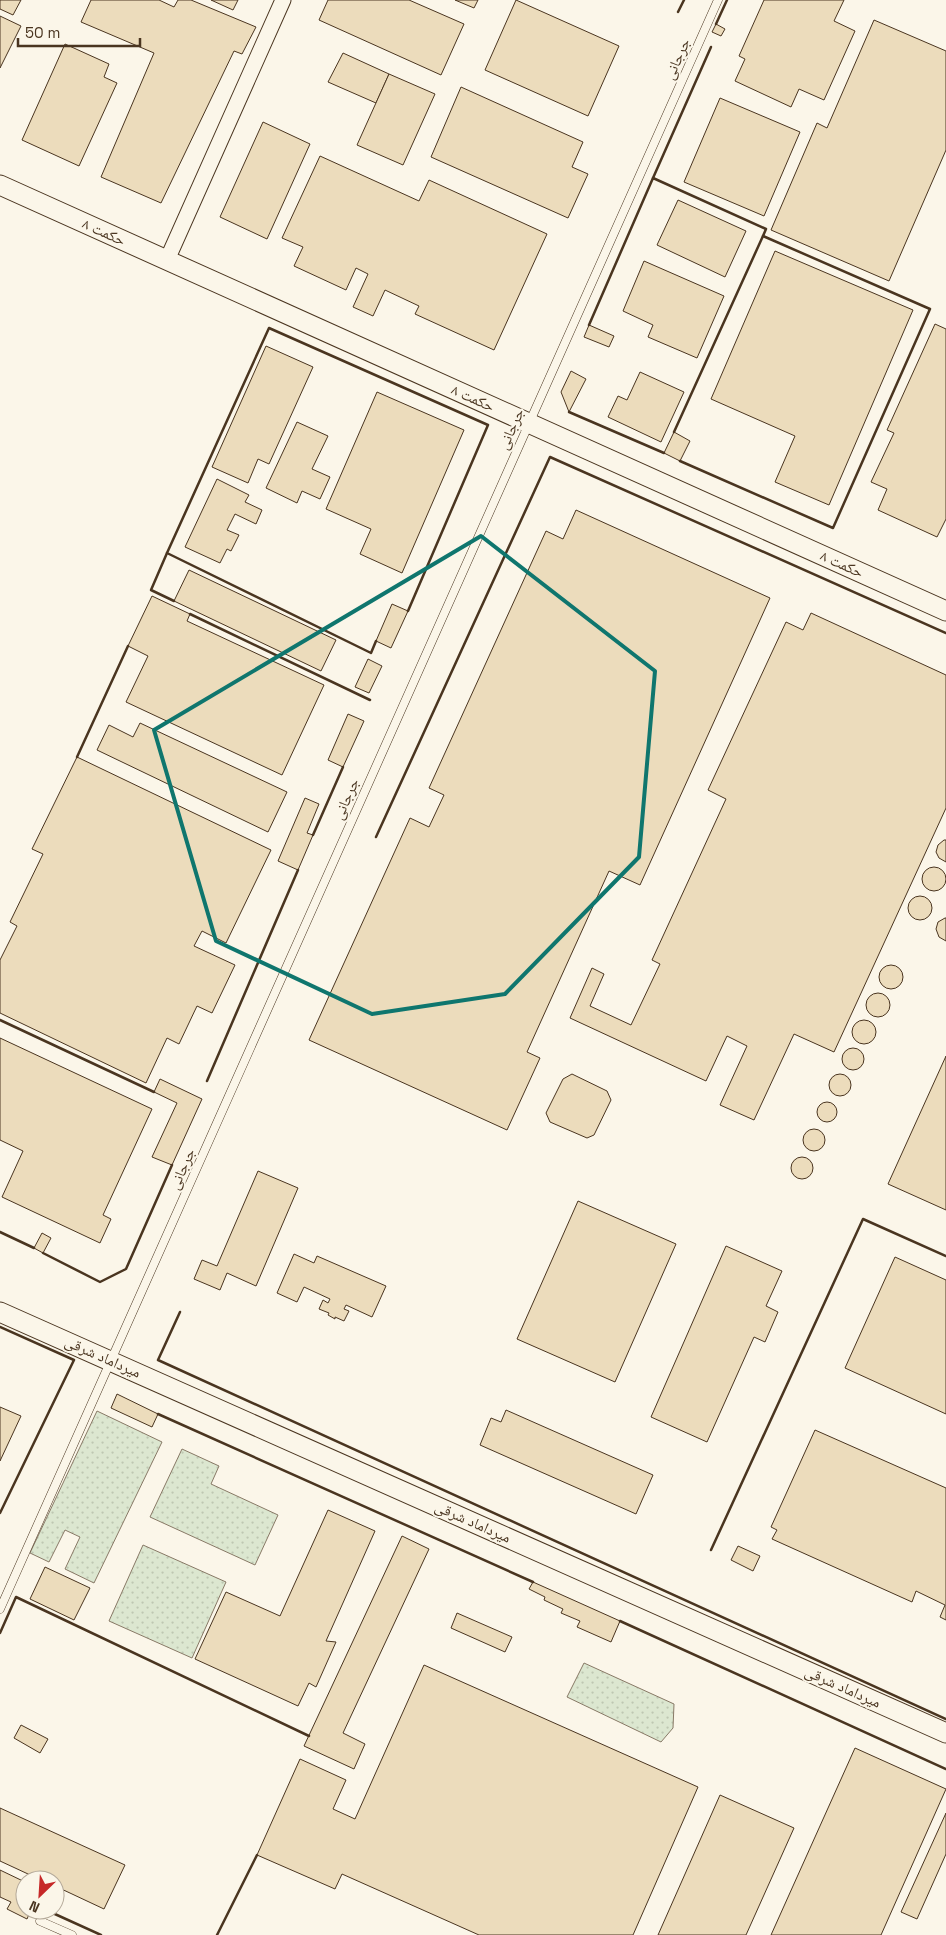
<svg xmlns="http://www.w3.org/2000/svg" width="946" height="1935" viewBox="0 0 946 1935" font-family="'Space Grotesk','Noto Naskh Arabic',sans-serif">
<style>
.green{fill:url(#green-dots);stroke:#887966}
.building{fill:#ecdcbc;stroke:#4a3520}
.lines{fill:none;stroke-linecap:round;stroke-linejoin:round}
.service-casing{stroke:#4a3520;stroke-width:9}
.minor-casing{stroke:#4a3520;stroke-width:17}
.tertiary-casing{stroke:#4a3520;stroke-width:21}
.service{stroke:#fbf6e9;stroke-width:8}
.minor{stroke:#fbf6e9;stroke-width:15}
.tertiary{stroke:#fbf6e9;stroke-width:19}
.wall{stroke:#4a3520;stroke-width:2.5}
.marked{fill:none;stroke:#0f766e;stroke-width:4;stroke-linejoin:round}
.labels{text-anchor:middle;stroke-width:4;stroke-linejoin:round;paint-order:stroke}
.street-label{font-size:15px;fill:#4a3520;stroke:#fbf6e9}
</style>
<defs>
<pattern id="green-dots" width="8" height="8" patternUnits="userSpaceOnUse" patternTransform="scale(1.25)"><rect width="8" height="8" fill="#dce7d0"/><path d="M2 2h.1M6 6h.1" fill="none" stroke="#bec7b2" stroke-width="1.8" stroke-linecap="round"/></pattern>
</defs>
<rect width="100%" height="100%" fill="#fbf6e9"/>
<g class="green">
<polygon points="97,1411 162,1442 94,1583 65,1569 80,1537 65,1530 49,1562 30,1553"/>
<polygon points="182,1449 219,1466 211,1484 278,1515 255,1565 150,1517"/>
<polygon points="143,1545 226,1582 192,1658 109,1621"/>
<polygon points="584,1663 674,1704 673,1728 661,1742 567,1697"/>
</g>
<g class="building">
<polygon points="0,0 21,0 13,15 0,9"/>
<polygon points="91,0 159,0 174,7 178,0 191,0 256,27 242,54 234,51 161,203 101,177 154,53 81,22"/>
<polygon points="211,0 238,0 233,10"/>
<polygon points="328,0 409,0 464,24 441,75 319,20"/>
<polygon points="455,0 478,0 474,8"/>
<polygon points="516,0 619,46 588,116 485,70"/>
<polygon points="764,0 844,0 834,21 855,31 824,100 799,89 791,107 735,81 745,59 739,56"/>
<polygon points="0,16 21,26 0,68"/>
<polygon points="874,20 946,51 946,150 889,281 771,230 817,123 827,128"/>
<polygon points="716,24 725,29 721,36 712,32"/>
<polygon points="65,44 109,64 104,77 117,83 79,166 22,140"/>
<polygon points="343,53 389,74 376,103 328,82"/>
<polygon points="389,74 435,94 403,165 357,145"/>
<polygon points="461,87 583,142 572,167 588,174 568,218 431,157"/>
<polygon points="720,98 800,132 764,216 684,182"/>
<polygon points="263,122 310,144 267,239 220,217"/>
<polygon points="320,156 419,201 429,180 547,234 494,350 415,314 419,306 385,290 373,316 353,307 368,274 356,268 346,290 294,266 303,247 282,238"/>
<polygon points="678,200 746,231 725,277 657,245"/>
<polygon points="775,251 913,310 829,505 775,482 795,436 711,399"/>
<polygon points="644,261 724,296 697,358 648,337 653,325 623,311"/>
<polygon points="935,324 946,329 946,519 937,537 878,510 887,489 871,482 894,433 887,430"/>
<polygon points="589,325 614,336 609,347 584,337"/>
<polygon points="266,346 313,367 269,464 258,459 248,483 212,467"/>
<polygon points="571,371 586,379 569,412 561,392"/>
<polygon points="640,372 684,392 661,442 608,417 618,396 627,400"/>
<polygon points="377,392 464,430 402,573 360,554 371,529 326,509"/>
<polygon points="297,422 328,436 312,469 330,477 320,499 302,491 297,503 266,488"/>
<polygon points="674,432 690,441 680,461 664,453"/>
<polygon points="217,479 249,495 245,502 262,510 256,524 235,514 227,530 239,535 231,551 227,549 220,563 185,547"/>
<polygon points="576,510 770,598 640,885 609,871 527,1052 540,1058 507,1130 309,1040 410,818 429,827 444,795 429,788 546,531 563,539"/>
<polygon points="189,570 336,640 321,671 174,601"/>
<polygon points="152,596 190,614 187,621 324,685 282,775 126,702 148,656 128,646"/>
<polygon points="392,604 408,611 391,648 376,641"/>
<polygon points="811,613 946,675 946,808 834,1052 794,1034 754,1120 720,1105 747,1046 727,1036 706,1081 570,1018 592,968 604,974 590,1006 631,1025 660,964 652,960 726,799 708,790 786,622 803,630"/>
<polygon points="368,659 382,666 369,693 355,687"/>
<polygon points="348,714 364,721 343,767 328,760"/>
<polygon points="140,723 287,792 268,832 97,750 109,725 133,737"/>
<polygon points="77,757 271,850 226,943 202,931 194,946 235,965 212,1013 197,1006 179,1044 167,1038 146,1083 0,1013 0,960 17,926 10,922 43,854 32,849"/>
<polygon points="305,798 319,804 307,833 313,835 298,870 278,861"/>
<polygon points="944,840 946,840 946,862 939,858 936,852 938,845"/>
<circle cx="934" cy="879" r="12"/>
<circle cx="920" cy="908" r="12"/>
<polygon points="945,918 946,918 946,941 939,937 936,929 938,922"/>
<circle cx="891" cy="977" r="12"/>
<circle cx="878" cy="1005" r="12"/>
<circle cx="864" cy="1032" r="12"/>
<polygon points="0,1038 152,1109 103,1215 111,1219 100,1243 2,1197 23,1151 0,1140"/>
<circle cx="853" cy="1059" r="11"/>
<polygon points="946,1056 946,1210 888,1184"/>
<circle cx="840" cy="1085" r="11"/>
<polygon points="572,1074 607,1091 611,1100 594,1135 587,1138 550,1122 546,1113 563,1079"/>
<polygon points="160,1079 202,1099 172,1165 152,1157 177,1103 154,1092"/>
<circle cx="827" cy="1112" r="10"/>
<circle cx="814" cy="1140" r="11"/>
<circle cx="802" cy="1168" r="11"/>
<polygon points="258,1171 298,1188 256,1286 227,1273 220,1290 194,1279 202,1260 217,1266"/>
<polygon points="578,1201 676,1244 615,1382 517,1339"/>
<polygon points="42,1233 51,1238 43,1253 34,1248"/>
<polygon points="726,1246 782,1271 766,1306 778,1312 765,1342 754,1337 707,1442 651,1417"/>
<polygon points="294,1254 314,1263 317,1256 386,1286 372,1317 346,1305 344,1309 349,1311 344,1321 335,1317 335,1319 328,1315 329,1313 319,1309 323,1300 328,1303 330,1299 304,1287 297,1302 277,1293"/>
<polygon points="895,1257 946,1280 946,1414 845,1368"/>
<polygon points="117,1394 158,1414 152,1427 111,1408"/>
<polygon points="0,1407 21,1416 0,1461"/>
<polygon points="506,1410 653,1475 636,1514 480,1445 491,1418 501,1422"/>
<polygon points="815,1430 946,1488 946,1620 940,1617 945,1605 916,1591 912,1602 772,1539 777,1530 771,1527"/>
<polygon points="328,1510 375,1531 326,1641 336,1642 316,1687 309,1683 298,1706 195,1659 226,1592 280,1616"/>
<polygon points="402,1536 429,1549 343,1733 365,1744 354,1769 304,1746"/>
<polygon points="738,1546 760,1556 753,1571 731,1560"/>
<polygon points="45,1567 90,1588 74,1620 30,1599"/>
<polygon points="533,1582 620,1621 611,1642 577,1627 580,1621 561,1613 563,1609 544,1600 545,1597 529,1589"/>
<polygon points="457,1613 512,1637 505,1652 451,1628"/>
<polygon points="424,1665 698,1787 633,1935 479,1935 342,1874 335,1889 257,1855 300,1759 346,1780 333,1809 355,1819"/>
<polygon points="21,1725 48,1739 40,1753 14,1738"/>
<polygon points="855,1748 946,1789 881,1935 771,1935"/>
<polygon points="720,1795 794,1828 746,1935 658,1935"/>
<polygon points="0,1808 125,1865 104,1909 55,1886 55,1880 41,1880 0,1861"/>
<polygon points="946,1813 946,1854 917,1919 901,1912"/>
<polygon points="0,1870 25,1882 25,1910 31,1910 27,1919 7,1909 11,1902 0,1897"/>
</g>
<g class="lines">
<g class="service-casing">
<g id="service">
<polyline points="0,1609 718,0"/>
<polyline points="40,1921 72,1935"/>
</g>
</g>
<g class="minor-casing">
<polyline id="minor" points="167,260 283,0"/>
</g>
<g class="tertiary-casing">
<g id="tertiary">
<polyline points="0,185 946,611"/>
<polyline points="0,1312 946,1733"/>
</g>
</g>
<use href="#service" class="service"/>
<use href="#minor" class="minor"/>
<use href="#tertiary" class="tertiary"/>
<g class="wall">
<polyline points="678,12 684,0"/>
<polyline points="716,24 727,0"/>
<polyline points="653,178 711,47"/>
<polyline points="589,325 653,178 766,229 763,236"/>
<polyline points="569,412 664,453"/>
<polyline points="674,432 763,236 930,309 833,528 680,461"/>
<polyline points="167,553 151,590 174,601"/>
<polyline points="190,614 370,700"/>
<polyline points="376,641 371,653 167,553 269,328 488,425 408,611"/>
<polyline points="77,757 128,646"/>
<polyline points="313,835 343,767"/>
<polyline points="376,837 550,457 946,633"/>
<polyline points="0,1020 154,1092"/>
<polyline points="207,1081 298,870"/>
<polyline points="0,1232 34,1248"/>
<polyline points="43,1253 100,1282 126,1269 172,1165"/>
<polyline points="180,1312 158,1360 946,1719"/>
<polyline points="0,1327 74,1360 0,1513"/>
<polyline points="158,1414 533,1582"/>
<polyline points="711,1550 863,1219 946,1256"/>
<polyline points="620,1621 946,1769"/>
<polyline points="0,1633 16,1597 309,1736"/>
<polyline points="46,1910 101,1935"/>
<polyline points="217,1935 257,1855"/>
</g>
</g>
<path class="marked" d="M481 536 655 671 639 857 505 994 372 1014 216 941 154 730Z"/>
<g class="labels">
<g class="street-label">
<text transform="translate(677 59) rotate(-66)" y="5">جرجانی</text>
<text transform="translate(104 232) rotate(24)" y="5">حکمت ۸</text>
<text transform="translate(473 398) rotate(24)" y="5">حکمت ۸</text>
<text transform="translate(511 429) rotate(-66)" y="5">جرجانی</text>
<text transform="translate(842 564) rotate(24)" y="5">حکمت ۸</text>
<text transform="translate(346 799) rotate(-66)" y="5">جرجانی</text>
<text transform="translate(182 1169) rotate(-66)" y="5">جرجانی</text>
<text transform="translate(103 1357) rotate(24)" y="5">میرداماد شرقی</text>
<text transform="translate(473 1522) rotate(24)" y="5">میرداماد شرقی</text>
<text transform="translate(843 1687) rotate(24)" y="5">میرداماد شرقی</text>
</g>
</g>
<g transform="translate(40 1895) rotate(205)"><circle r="24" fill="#fbf6e9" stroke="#b4a999"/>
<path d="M0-4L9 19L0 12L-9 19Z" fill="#c62828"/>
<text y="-8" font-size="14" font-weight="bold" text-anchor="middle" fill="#4a3520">N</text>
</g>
<path d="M18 38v8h122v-8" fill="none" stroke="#4a3520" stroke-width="2.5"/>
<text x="25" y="38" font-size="15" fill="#4a3520" stroke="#fbf6e9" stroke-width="4" paint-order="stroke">50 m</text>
</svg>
